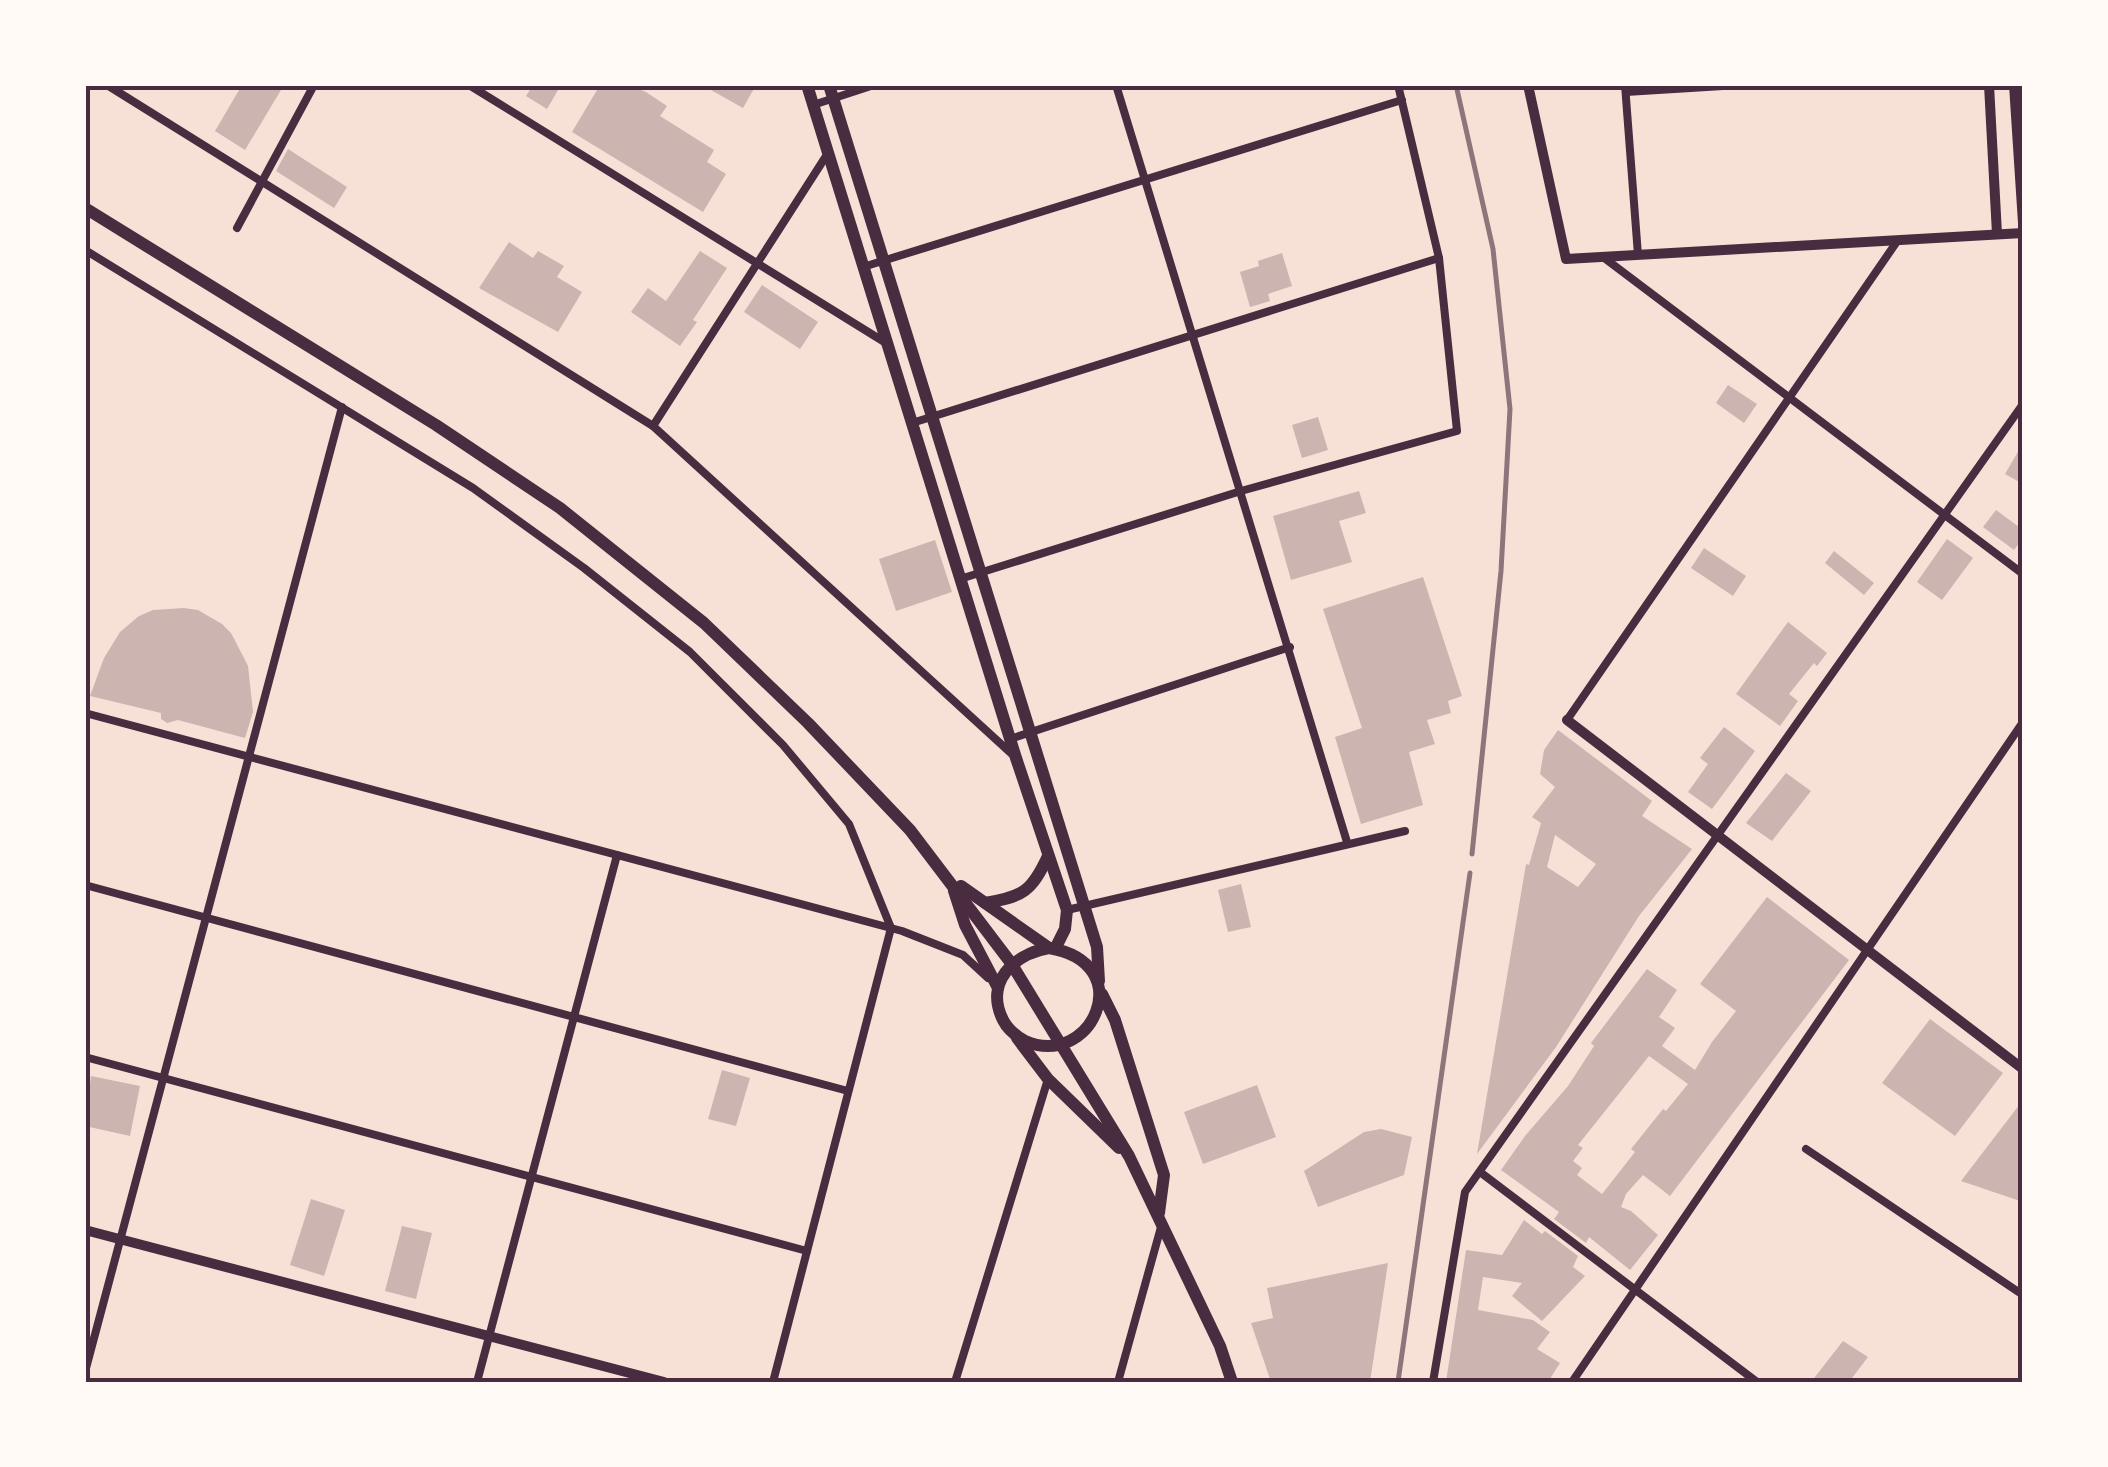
<svg xmlns="http://www.w3.org/2000/svg" width="2108" height="1467" viewBox="0 0 2108 1467" font-family="Jost,sans-serif">
<style>
.building{fill:#ccb4b1;fill-rule:evenodd}
.lines{fill:none;stroke-linecap:round;stroke-linejoin:round}
.minor{stroke:#4a2c40;stroke-width:8}
.tertiary{stroke:#4a2c40;stroke-width:10}
.primary{stroke:#4a2c40;stroke-width:12}
.rail{stroke:#8f747c;stroke-width:5}
.neatline{fill:none;stroke:#4a2c40;stroke-width:4}
</style>
<rect width="100%" height="100%" fill="#f7e1d7"/>
<g class="building">
<polygon points="242,85 284,85 245,150 215,131"/>
<polygon points="533,85 561,85 547,109 526,96"/>
<polygon points="600,85 628,85 646,92 667,106 660,116 714,150 707,162 726,174 703,212 572,132"/>
<polygon points="702,85 756,85 743,108"/>
<polygon points="288,149 347,187 334,208 276,171"/>
<polygon points="509,242 533,258 538,251 564,266 557,277 582,292 558,332 479,288"/>
<polygon points="700,251 727,268 693,320 697,322 680,346 631,312 648,288 666,301"/>
<polygon points="1282,253 1292,286 1268,294 1270,301 1250,307 1240,272 1259,266 1258,261"/>
<polygon points="762,285 818,322 800,349 744,312"/>
<polygon points="1728,385 1757,404 1744,423 1716,403"/>
<polygon points="1318,417 1328,450 1302,458 1292,425"/>
<polygon points="2023,443 2023,484 2005,474"/>
<polygon points="1359,491 1366,513 1339,521 1352,562 1291,580 1273,516"/>
<polygon points="1996,510 2023,530 2023,538 2014,550 1983,527"/>
<polygon points="1947,539 1973,558 1942,600 1917,582"/>
<polygon points="935,540 952,592 896,611 879,559"/>
<polygon points="1704,548 1746,576 1733,596 1691,568"/>
<polygon points="1834,551 1874,583 1864,595 1825,563"/>
<polygon points="1423,577 1462,696 1448,701 1451,713 1427,720 1435,744 1409,752 1423,805 1361,824 1335,737 1362,728 1323,609"/>
<polygon points="184,608 198,610 222,624 231,633 244,658 248,666 253,712 245,738 178,720 167,723 161,719 161,713 90,696 104,658 120,632 139,616 153,610"/>
<polygon points="1788,622 1827,653 1817,666 1814,663 1789,694 1798,701 1780,726 1736,694"/>
<polygon points="1724,727 1755,751 1712,809 1688,792 1708,764 1700,758"/>
<path d="M1558 730 1652 801 1642 816 1692 849 1639 916 1556 1047 1477 1154 1526 864 1529 865 1541 823 1532 817 1555 787 1540 774 1544 750ZM1555 835 1596 864 1578 887 1547 867Z"/>
<polygon points="1786,773 1811,791 1772,841 1746,823"/>
<polygon points="1241,884 1251,927 1228,932 1218,890"/>
<path d="M1767 897 1849 960 1670 1196 1643 1175 1626 1194 1621 1207 1631 1211 1658 1235 1630 1270 1589 1237 1586 1243 1554 1219 1559 1212 1501 1170 1525 1136 1568 1086 1594 1046 1591 1043 1647 969 1677 990 1659 1017 1675 1028 1662 1046 1695 1070 1712 1042 1736 1011 1700 984ZM1649 1056 1688 1084 1666 1111 1663 1109 1631 1149 1635 1152 1602 1194 1577 1175 1582 1168 1573 1161 1583 1148 1578 1145Z"/>
<polygon points="1930,1019 2003,1073 1955,1136 1882,1083"/>
<polygon points="722,1070 750,1078 736,1126 708,1119"/>
<polygon points="91,1076 140,1086 130,1136 85,1126"/>
<polygon points="1257,1085 1276,1137 1203,1164 1184,1112"/>
<polygon points="2023,1100 2023,1202 1961,1181"/>
<polygon points="1381,1129 1412,1137 1404,1175 1318,1207 1304,1171 1364,1132"/>
<polygon points="311,1199 345,1210 324,1276 290,1265"/>
<polygon points="1524,1220 1542,1234 1545,1231 1578,1256 1573,1267 1585,1276 1542,1321 1512,1296 1522,1283 1483,1277 1478,1310 1533,1320 1550,1332 1537,1349 1560,1363 1548,1382 1446,1382 1466,1250 1502,1255"/>
<polygon points="402,1226 432,1233 416,1299 385,1291"/>
<polygon points="1388,1263 1370,1382 1271,1382 1251,1323 1273,1318 1267,1288"/>
<polygon points="1843,1341 1868,1357 1849,1382 1811,1382"/>
</g>
<g class="lines">
<g class="minor">
<polyline points="107,85 653,426 1013,755"/>
<polyline points="469,85 886,343"/>
<polyline points="1116,85 1347,842"/>
<polyline points="1625,85 1638,255"/>
<polyline points="1626,92 1739,85"/>
<polyline points="813,105 874,85"/>
<polyline points="237,228 314,85"/>
<polyline points="85,250 473,488 584,568 690,652 783,745 849,824 891,928 773,1382"/>
<polyline points="1603,257 2023,574"/>
<polyline points="863,267 1402,100"/>
<polyline points="912,423 1439,258"/>
<polyline points="653,426 828,153"/>
<polyline points="960,579 1241,491 1457,431 1439,258 1398,85"/>
<polyline points="85,713 902,931 963,955 988,978"/>
<polyline points="1567,720 1898,240"/>
<polyline points="1010,739 1290,647"/>
<polyline points="85,885 848,1091"/>
<polyline points="1067,910 1405,831"/>
<polyline points="85,1057 807,1251"/>
<polyline points="1806,1149 2023,1295"/>
<polyline points="1480,1172 1757,1382"/>
<polyline points="85,1372 342,407"/>
<polyline points="477,1382 617,855"/>
<polyline points="955,1382 1048,1079"/>
<polyline points="1118,1382 1161,1227"/>
<polyline points="1433,1382 1465,1192 2023,404"/>
<polyline points="1572,1382 2023,722"/>
</g>
<g class="tertiary">
<polyline points="1528,85 1566,259 2023,233"/>
<polyline points="1989,85 1997,234"/>
<polyline points="2014,85 2023,223"/>
<polyline points="1567,720 2023,1069"/>
<polyline points="85,1230 664,1382"/>
</g>
<g class="primary">
<polyline points="807,85 1016,758 1067,910 1065,929 1055,949"/>
<polyline points="829,85 1097,947 1099,981"/>
<polyline points="85,208 436,425 560,508 704,623 808,723 910,830 1011,963 1129,1156 1220,1346 1232,1382"/>
<polyline points="961,886 1049,948"/>
<polyline points="954,891 965,925 998,988"/>
<path d="M985 903C1023 897 1032 891 1048 856"/>
<path d="M1049 948C1140 963 1092 1070 1025 1041 1016 1036 1008 1030 1003 1020 984 982 1014 954 1049 948Z"/>
<polyline points="1102,994 1115,1020 1164,1175 1159,1213"/>
<polyline points="1017,1038 1048,1079 1119,1148"/>
</g>
<g class="rail">
<polyline points="1456,85 1493,249 1510,409 1501,571 1472,854"/>
<polyline points="1398,1382 1470,873"/>
</g>
</g>
<rect width="2108" height="1467" fill="none" stroke="#fffaf5" stroke-width="175"/>
<rect x="88" y="88" width="1932" height="1292" class="neatline"/>
</svg>
